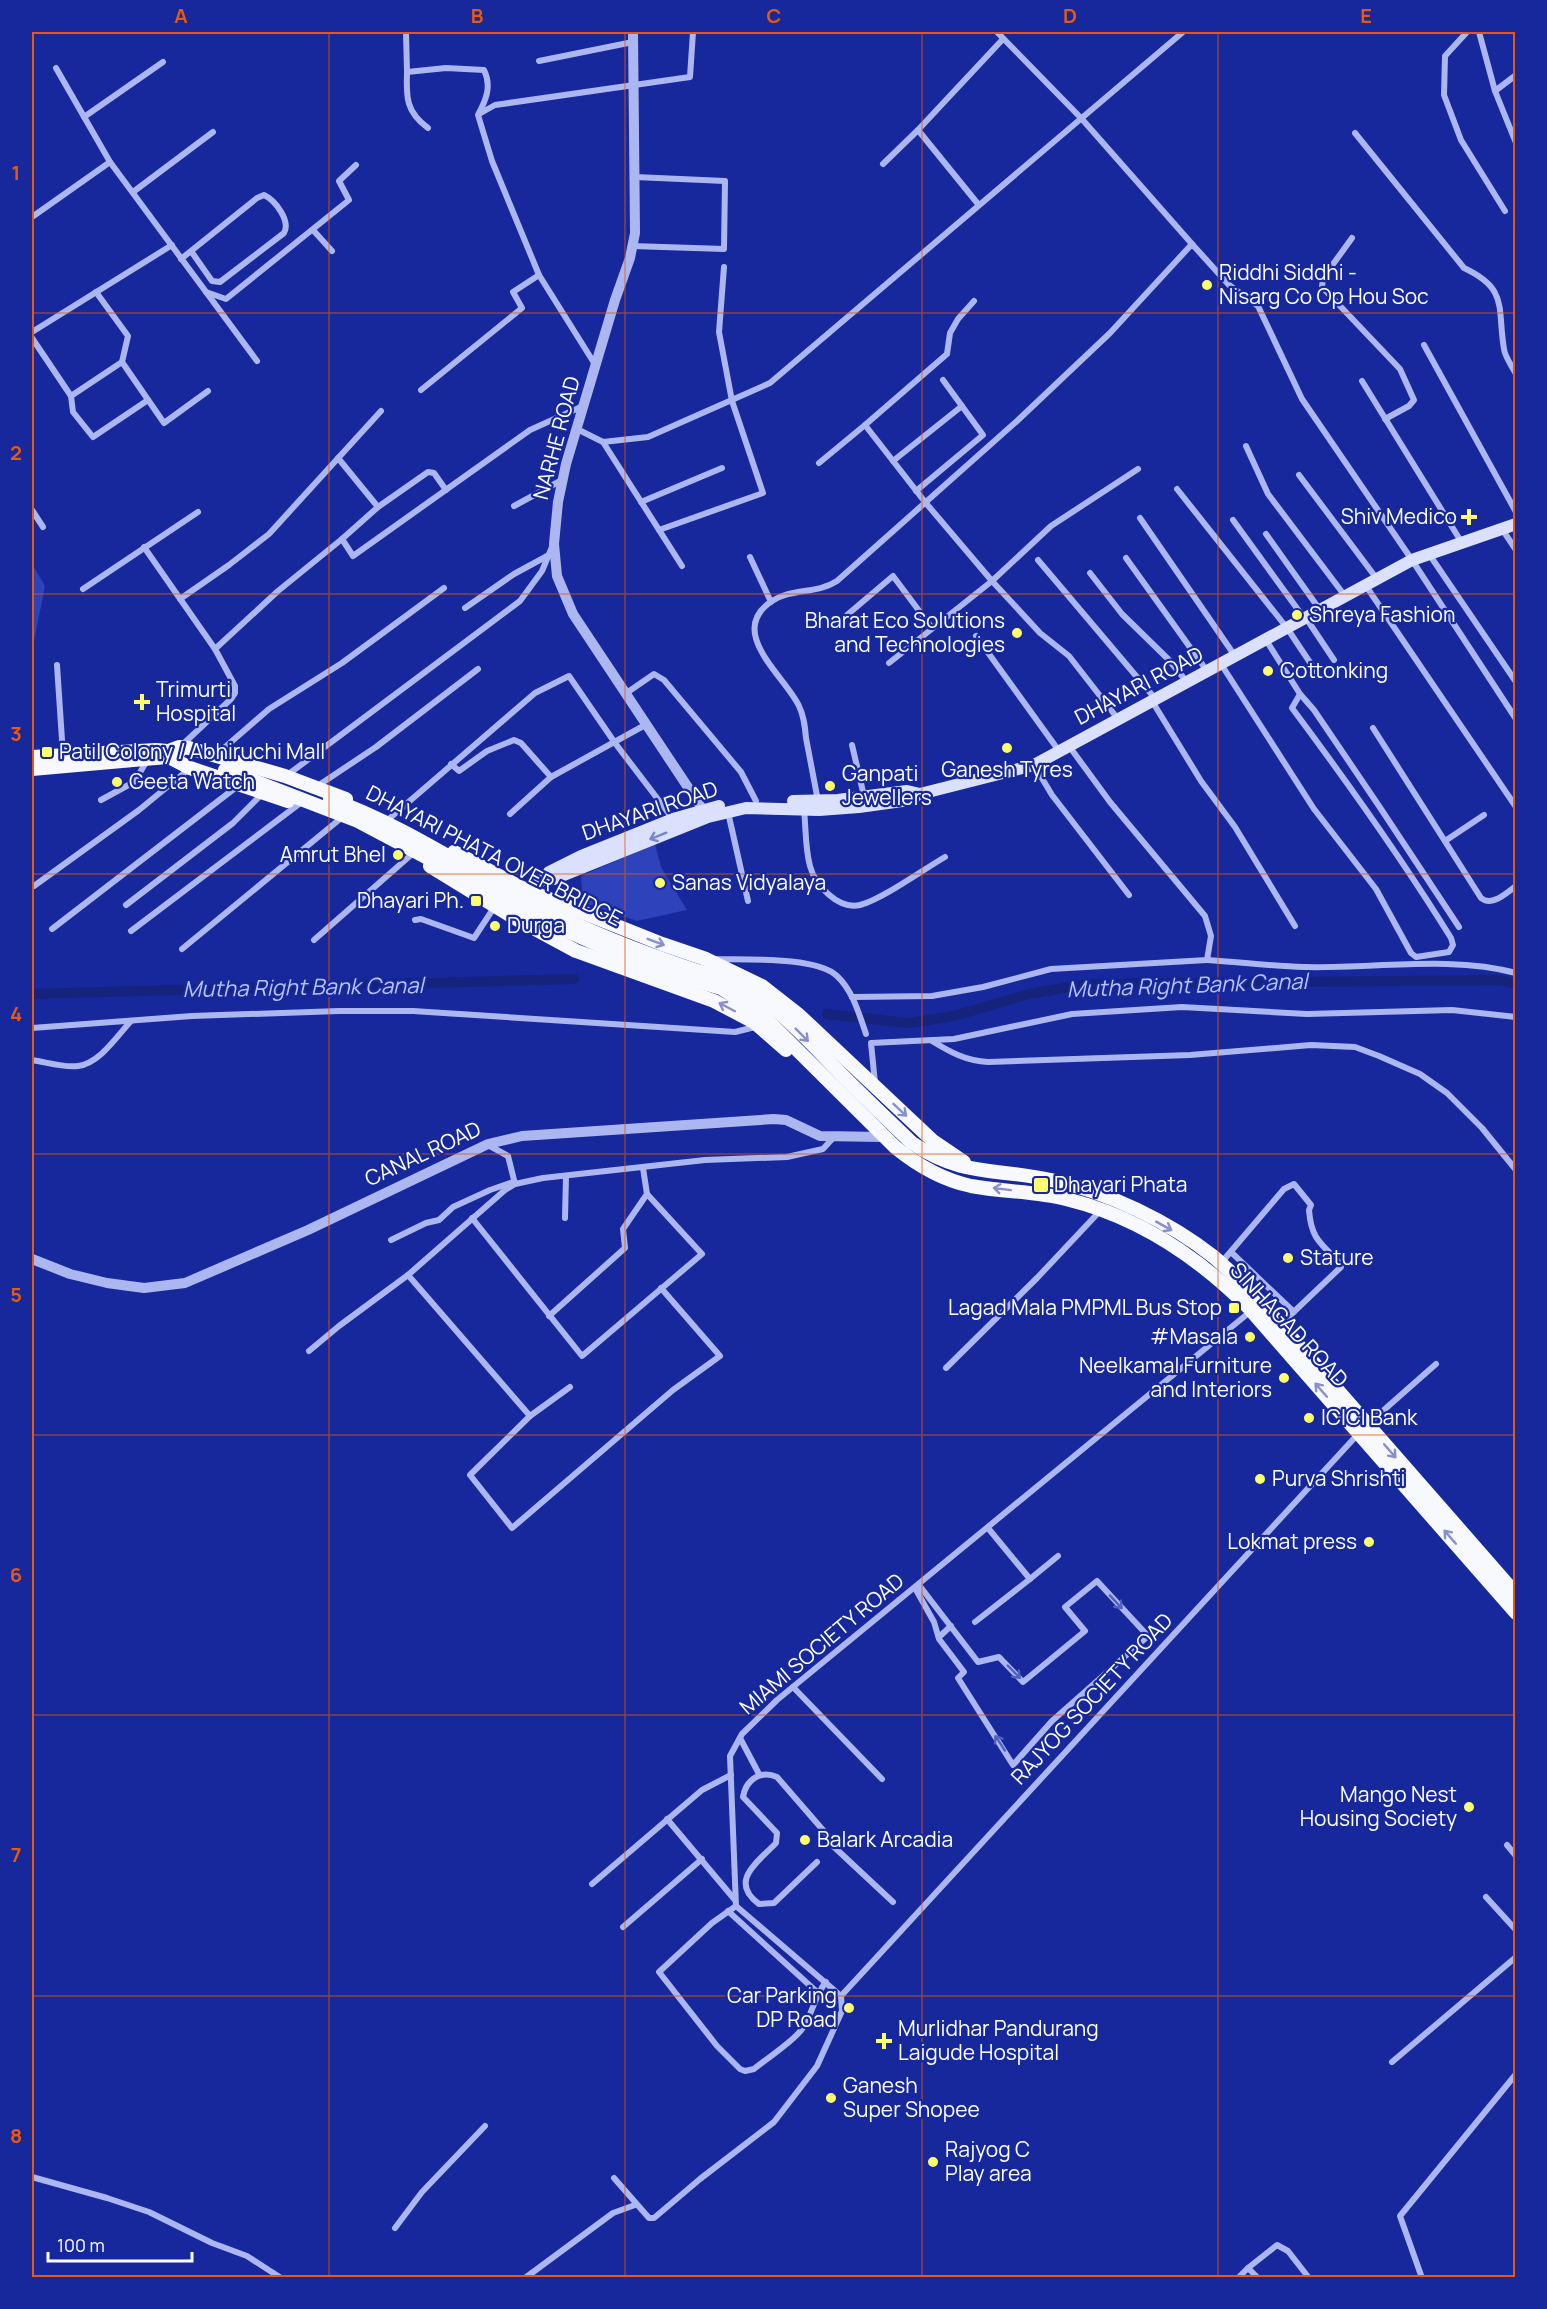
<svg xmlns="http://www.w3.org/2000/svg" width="1547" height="2309" viewBox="0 0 1547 2309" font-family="Manrope,sans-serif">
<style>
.green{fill:#2d42bb}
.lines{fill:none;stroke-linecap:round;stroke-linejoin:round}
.canal{stroke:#15237d;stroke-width:10}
.minor{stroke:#acb7f2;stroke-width:6}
.tertiary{stroke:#acb7f2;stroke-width:10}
.secondary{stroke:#dbe0fc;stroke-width:12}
.primary{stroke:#f8f8ff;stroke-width:14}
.primary-bridge{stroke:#f8f8ff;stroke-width:14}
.oneway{stroke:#7884cc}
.oneway2{stroke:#8790cd}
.oneway3{stroke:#5261be}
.grid{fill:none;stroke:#e8590c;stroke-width:1.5;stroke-opacity:0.55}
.poi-dot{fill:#fdff6e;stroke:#16289b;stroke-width:2}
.labels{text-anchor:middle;stroke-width:4.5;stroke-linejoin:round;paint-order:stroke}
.poi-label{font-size:21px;fill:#fff;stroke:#16289b;text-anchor:start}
.street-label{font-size:21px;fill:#fff;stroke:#16289b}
.water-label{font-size:22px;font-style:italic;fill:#b9c3f9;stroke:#16289b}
.neatline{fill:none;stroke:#e8590c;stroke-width:2}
.grid-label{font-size:20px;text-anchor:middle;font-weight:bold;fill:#e8590c}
</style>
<rect width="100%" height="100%" fill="#16289b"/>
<g class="green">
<polygon points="32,564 45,586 32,651"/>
<polygon points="655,844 661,867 687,910 637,921 588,904 582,892 581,876"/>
</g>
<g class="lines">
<g class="canal">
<polyline points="32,994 574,979"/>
<polyline points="827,1014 908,1023 954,1016 1029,994 1087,984 1501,980 1516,984"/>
</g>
<g class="minor">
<path d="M406 32 407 72 446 68 484 70C492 86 486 100 478 115L492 161 539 275 596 366"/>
<polyline points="997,32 1081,118 1192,244"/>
<polyline points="1467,32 1445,56 1444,95 1461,140 1505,211"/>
<polyline points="1479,32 1495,91 1516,143"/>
<polyline points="539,61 633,42"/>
<polyline points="56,68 110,162 257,361"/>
<path d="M407 72C406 97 406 112 428 128"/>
<polyline points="1495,91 1516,75"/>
<polyline points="479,114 495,105 690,77 693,32"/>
<polyline points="84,117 163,62"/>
<polyline points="918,130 978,204"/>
<path d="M1355 133 1464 268C1509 289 1497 308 1504 349 1505 357 1512 366 1516 374"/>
<polyline points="883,164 918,130 1003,39"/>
<polyline points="133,192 213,132"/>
<polyline points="32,217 110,162"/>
<polyline points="313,230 332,251"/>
<polyline points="1352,238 1323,278 1322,287 1400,369 1414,400 1409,406 1385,419"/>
<polyline points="632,246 724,249 725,181 635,177"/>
<path d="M181 259 257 198 264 195C275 200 291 221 284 233L220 282 212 281 191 251"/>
<polyline points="96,292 128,336 122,362 164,423 208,391"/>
<polyline points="206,292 226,299 349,200 339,181 356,165"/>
<polyline points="974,301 958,319 950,333 947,354 865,425 925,502 992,581 1040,633 1069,656 1118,719"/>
<polyline points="32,332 172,245"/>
<polyline points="32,338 71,396 73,412 93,437 148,400"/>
<polyline points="1424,345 1516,512"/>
<polyline points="1362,381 1462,543"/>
<polyline points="421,390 522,308 513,292 539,275"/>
<polyline points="71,396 122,362"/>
<polyline points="577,429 603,442 648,437 770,383 1183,32"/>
<polyline points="603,442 682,566"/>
<polyline points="1246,446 1268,494 1345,596"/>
<polyline points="338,458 378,507"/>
<polyline points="893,461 962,406"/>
<polyline points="819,463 865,425"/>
<polyline points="1299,475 1377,579"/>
<polyline points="1177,489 1287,628 1319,676"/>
<polyline points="916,491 983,435 943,380"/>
<polyline points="641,502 722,468"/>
<polyline points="514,506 562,480"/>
<polyline points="32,510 43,527"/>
<polyline points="1140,518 1235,656"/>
<polyline points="1233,520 1304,618"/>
<polyline points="1502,529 1516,550"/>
<polyline points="659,530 763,493 732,401 719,332 724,267"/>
<polyline points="1266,534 1320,610"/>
<polyline points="342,539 378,507 428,472 434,473 446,490"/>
<polyline points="144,547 215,649 235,686 235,693 231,699 181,746"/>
<polyline points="1429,554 1516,682"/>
<polyline points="750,557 771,602"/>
<polyline points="1126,558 1207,671"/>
<polyline points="1038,560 1153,696 1152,701 1201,781 1235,827 1295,926"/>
<polyline points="1090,573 1122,614 1168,659 1187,682"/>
<polyline points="1366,586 1516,807"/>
<polyline points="83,589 198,512"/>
<polyline points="180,599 229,565 269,534 381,411"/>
<polyline points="465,608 514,574 549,555"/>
<polyline points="847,615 893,576 932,628"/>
<polyline points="1306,618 1334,660"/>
<polyline points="976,636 1059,751"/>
<polyline points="215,649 278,591 342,539 353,556 530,430 583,406"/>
<polyline points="889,663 992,581 1051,526 1138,469"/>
<path d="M1221 664 1314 809 1376 889 1411 953 1416 957 1449 952 1453 945 1451 938C1402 859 1348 783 1292 708L1300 694 1266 640"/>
<polyline points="57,665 63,755"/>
<polyline points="625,694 654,674 664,680 741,772 756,801"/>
<polyline points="1300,694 1314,710 1379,806 1459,927"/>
<path d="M1373 728 1481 898C1492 907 1506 893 1516 886"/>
<polyline points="852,745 864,796"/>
<polyline points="216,755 269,709 342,663 444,588"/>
<polyline points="451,764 459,771 487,751 514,740 521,743 551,777"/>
<polyline points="1034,765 1052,795 1129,895"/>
<polyline points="286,776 520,601 542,571 552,547"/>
<polyline points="316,787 376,747 478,669"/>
<polyline points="101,800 134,782 147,761"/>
<path d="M818 801C814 780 810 759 806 738 805 727 804 716 799 706 786 677 725 632 772 601 792 588 817 594 837 581L1017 421 1110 333 1192 244 1229 285 1258 306 1302 399 1412 560 1516 719"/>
<path d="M804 810C806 828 805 848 810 866 815 885 838 910 860 905 881 900 924 869 945 857"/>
<polyline points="728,812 748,901"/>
<polyline points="510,814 551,777 647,724"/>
<polyline points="386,824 390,818 535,693 569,676 615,743 673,819"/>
<polyline points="1445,841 1484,815"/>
<polyline points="34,886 139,810 189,769"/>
<polyline points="126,905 233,823 263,793"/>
<polyline points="415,920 421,919 474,938 495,906"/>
<polyline points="52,929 239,785"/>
<polyline points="131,931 299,804"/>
<polyline points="314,940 411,855"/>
<polyline points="182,949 340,819"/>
<path d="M714 959C744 960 816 956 837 976 853 991 859 1014 866 1034"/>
<path d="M1207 960C1239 962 1272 966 1304 967 1371 969 1451 955 1516 973"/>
<polyline points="852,997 932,996 983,987 1051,969 1207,960 1211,936 1205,916 1110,802 1069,746"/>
<polyline points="32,1028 192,1016 339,1011 413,1011 735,1032 759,1026"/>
<path d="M932 1041C950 1052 966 1061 988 1062L1190 1055 1311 1045 1355 1047 1379 1056 1420 1074 1447 1093 1482 1128 1516 1170"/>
<path d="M32 1060C46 1062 64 1068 78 1066 100 1063 117 1036 131 1021"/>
<polyline points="875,1083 871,1043 954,1039 1072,1014 1182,1007 1307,1014 1452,1010 1516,1017"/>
<polyline points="472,1218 582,1356 702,1254 647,1194 643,1168"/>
<polyline points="565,1218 566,1176"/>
<polyline points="391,1240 426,1223 439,1220 453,1207 490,1190 510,1183 515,1184 508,1156 488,1145"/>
<polyline points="1231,1252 1294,1312"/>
<path d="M1221 1263 1284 1189 1294 1184 1311 1205 1309 1210C1311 1238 1320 1243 1339 1262L1341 1267 1281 1324"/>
<polyline points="408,1275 530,1416 470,1475 512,1528 673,1390 720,1356 661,1288"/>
<polyline points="549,1316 625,1248 623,1229 647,1194"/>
<polyline points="309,1351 339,1326 408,1275 505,1190 515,1184 543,1178 705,1160 787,1157 823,1149 834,1137"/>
<polyline points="946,1368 1037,1278 1100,1211"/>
<polyline points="530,1416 570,1387"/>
<polyline points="1368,1424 1436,1364"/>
<polyline points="1030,1579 1058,1556"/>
<polyline points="915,1588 934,1622 939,1639 964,1672 958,1678 1013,1765 1052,1721 1148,1636 1097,1581 1065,1607 1085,1631 1023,1682 999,1657 978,1662 919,1585"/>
<polyline points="975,1622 1030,1579 988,1528"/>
<polyline points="939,1637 951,1626"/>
<polyline points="793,1687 882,1779"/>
<polyline points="740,1738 759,1774"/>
<polyline points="667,1819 735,1900"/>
<polyline points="1507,1845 1516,1856"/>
<path d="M817 1862 774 1903 759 1904C728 1881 758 1862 776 1843L777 1833 743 1797C746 1779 761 1770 777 1777L829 1837 833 1846 893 1902"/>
<polyline points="592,1884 702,1790 731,1775"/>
<polyline points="1486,1897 1516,1930"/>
<path d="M736 1906 712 1923 659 1972 717 2046 740 2069 745 2071 754 2069C766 2059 794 2041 802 2029 813 2014 814 1996 826 1982"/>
<polyline points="728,1911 817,1992"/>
<polyline points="623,1927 702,1859"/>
<polyline points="841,1996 1359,1433"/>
<polyline points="1392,2062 1516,1957"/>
<polyline points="32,2177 107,2198 149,2212 212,2243 247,2256 281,2278"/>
<polyline points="614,2178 649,2218 654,2218 700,2179 774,2122 817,2066 842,2011 841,1996 736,1906 730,1756 742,1734 777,1700 1251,1311"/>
<polyline points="395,2228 422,2192 485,2126"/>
<polyline points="1248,2268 1277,2245 1288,2251 1309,2278"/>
<polyline points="525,2278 613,2213 635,2205"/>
<polyline points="1238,2278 1248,2268 1258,2278"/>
<polyline points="1422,2278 1400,2216 1516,2074"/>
</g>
<g class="tertiary">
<polyline points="633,32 635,233 630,258 615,300 566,464 558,502 554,544 557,576 573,614 707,816"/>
<polyline points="32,1259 70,1274 107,1283 144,1288 185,1283 308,1230 488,1144 522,1136 774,1119 786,1120 820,1136 884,1137"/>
</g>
<g class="secondary">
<polyline points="793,801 838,800 907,791 920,794"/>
<polyline points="543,880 549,872 581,856 673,819 719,806"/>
<polyline points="520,892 543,880 554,879 708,817 746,808 819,810 859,807 909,800 920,794 1034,765 1412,560 1516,524"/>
</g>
<g class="primary">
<polyline points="171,750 179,747 189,748 285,776 346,799"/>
<polyline points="32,757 156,750 179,752"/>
<polyline points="169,757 190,768 288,801"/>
<polyline points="32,769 167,757"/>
<polyline points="454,852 524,889 662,944 706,959 762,986 799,1015 933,1141 964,1162"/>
<polyline points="430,866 513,917 576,951 714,1001 754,1022 786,1050"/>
<path d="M700 972C761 982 805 1038 846 1079 868 1101 890 1122 912 1143 962 1177 997 1168 1051 1180 1106 1191 1170 1222 1214 1257 1229 1270 1243 1284 1257 1298L1516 1594"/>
<path d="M697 981 721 988 758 1011 895 1147C917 1165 943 1180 971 1186 1003 1192 1035 1191 1066 1199 1136 1216 1198 1257 1248 1307L1516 1613"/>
</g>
<g class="primary-bridge">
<polyline points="225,770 358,821 554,925 635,961 697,981"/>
<path d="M330 799C401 824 465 868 532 903 586 931 642 953 700 972"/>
</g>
</g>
<defs><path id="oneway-shaft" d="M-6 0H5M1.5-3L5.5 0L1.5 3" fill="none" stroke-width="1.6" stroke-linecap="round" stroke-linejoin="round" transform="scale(1.5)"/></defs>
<use class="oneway" href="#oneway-shaft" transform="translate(658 836) rotate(158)"/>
<g class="oneway2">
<use href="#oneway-shaft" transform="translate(656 942) rotate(21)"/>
<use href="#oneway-shaft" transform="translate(727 1007) rotate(-152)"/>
<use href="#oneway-shaft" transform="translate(802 1035) rotate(45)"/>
<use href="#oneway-shaft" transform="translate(900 1110) rotate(43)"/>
<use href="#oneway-shaft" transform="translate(1002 1189) rotate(-173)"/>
<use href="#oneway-shaft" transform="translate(1164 1226) rotate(29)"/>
<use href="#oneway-shaft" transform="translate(1321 1390) rotate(-131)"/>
<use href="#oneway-shaft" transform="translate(1390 1451) rotate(49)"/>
<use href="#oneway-shaft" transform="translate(1450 1537) rotate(-131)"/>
</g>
<g class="oneway3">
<use href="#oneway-shaft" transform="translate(1116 1602) rotate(47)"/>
<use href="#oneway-shaft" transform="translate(1014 1672) rotate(46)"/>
<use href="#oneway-shaft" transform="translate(1000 1743) rotate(-123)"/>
</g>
<path class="grid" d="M329 32V2278M625 32V2278M922 32V2278M1218 32V2278M32 313H1516M32 594H1516M32 874H1516M32 1154H1516M32 1435H1516M32 1715H1516M32 1996H1516"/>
<g class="poi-dot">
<circle cx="1207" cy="285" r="6"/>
<path d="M1466 508h6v6h6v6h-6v6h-6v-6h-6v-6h6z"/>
<circle cx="1297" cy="615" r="6"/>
<circle cx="1017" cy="633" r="6"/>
<circle cx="1268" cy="671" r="6"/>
<path d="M139 693h6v6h6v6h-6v6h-6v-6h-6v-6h6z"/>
<circle cx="1007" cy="748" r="6"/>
<rect x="41" y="746" width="12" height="12" rx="3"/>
<circle cx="117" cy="782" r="6"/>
<circle cx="830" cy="786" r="6"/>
<circle cx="398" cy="855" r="6"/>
<circle cx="660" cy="883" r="6"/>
<rect x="470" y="895" width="12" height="12" rx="3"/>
<circle cx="495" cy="926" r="6"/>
<rect x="1033" y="1177" width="16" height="16" rx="3"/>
<circle cx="1288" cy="1258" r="6"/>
<rect x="1228" y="1302" width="12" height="12" rx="3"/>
<circle cx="1250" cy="1337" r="6"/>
<circle cx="1284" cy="1378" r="6"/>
<circle cx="1309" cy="1418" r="6"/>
<circle cx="1260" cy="1479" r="6"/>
<circle cx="1369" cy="1542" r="6"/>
<circle cx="1469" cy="1807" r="6"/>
<circle cx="805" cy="1840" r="6"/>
<circle cx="849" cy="2008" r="6"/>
<path d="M881 2032h6v6h6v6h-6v6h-6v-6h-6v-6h6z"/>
<circle cx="831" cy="2098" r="6"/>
<circle cx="933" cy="2162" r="6"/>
</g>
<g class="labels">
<g class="poi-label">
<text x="1219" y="280">Riddhi Siddhi -<tspan x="1219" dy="24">Nisarg Co Op Hou Soc</tspan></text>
<text x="1457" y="524" text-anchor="end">Shiv Medico</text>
<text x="1309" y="622">Shreya Fashion</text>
<text x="1005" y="628" text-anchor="end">Bharat Eco Solutions<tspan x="1005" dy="24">and Technologies</tspan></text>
<text x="1280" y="678">Cottonking</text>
<text x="156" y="697">Trimurti<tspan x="156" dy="24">Hospital</tspan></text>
<text x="59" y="759">Patil Colony / Abhiruchi Mall</text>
<text x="1007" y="777" text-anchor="middle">Ganesh Tyres</text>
<text x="842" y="781">Ganpati<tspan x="842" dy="24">Jewellers</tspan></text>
<text x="129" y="789">Geeta Watch</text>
<text x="386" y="862" text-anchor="end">Amrut Bhel</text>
<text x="672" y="890">Sanas Vidyalaya</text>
<text x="464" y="908" text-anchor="end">Dhayari Ph.</text>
<text x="507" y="933">Durga</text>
<text x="1054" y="1192">Dhayari Phata</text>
<text x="1300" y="1265">Stature</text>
<text x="1222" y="1315" text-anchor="end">Lagad Mala PMPML Bus Stop</text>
<text x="1238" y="1344" text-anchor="end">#Masala</text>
<text x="1272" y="1373" text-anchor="end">Neelkamal Furniture<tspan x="1272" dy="24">and Interiors</tspan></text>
<text x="1321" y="1425">ICICI Bank</text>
<text x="1272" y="1486">Purva Shrishti</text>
<text x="1357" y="1549" text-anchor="end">Lokmat press</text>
<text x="1457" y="1802" text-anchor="end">Mango Nest<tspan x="1457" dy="24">Housing Society</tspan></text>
<text x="817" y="1847">Balark Arcadia</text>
<text x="837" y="2003" text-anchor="end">Car Parking<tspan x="837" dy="24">DP Road</tspan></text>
<text x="898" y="2036">Murlidhar Pandurang<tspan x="898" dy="24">Laigude Hospital</tspan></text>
<text x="843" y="2093">Ganesh<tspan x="843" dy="24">Super Shopee</tspan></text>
<text x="945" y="2157">Rajyog C<tspan x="945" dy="24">Play area</tspan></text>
</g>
<g class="street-label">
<text transform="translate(557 438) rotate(-75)" y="7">NARHE ROAD</text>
<text transform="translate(1139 686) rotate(-28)" y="7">DHAYARI ROAD</text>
<text transform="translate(650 811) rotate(-19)" y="7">DHAYARI ROAD</text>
<text transform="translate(494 856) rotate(27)" y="7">DHAYARI PHATA OVER BRIDGE</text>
<text transform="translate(423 1154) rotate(-25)" y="7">CANAL ROAD</text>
<text transform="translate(1289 1325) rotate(47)" y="7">SINHAGAD ROAD</text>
<text transform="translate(822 1644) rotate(-40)" y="7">MIAMI SOCIETY ROAD</text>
<text transform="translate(1092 1699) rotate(-47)" y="7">RAJYOG SOCIETY ROAD</text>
</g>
<g class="water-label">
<text transform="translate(1187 985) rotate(-2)" y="8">Mutha Right Bank Canal</text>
<text transform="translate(303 987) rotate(-1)" y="8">Mutha Right Bank Canal</text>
</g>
</g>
<rect width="1547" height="2309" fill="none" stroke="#16289b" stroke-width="66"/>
<path d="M48 2252v9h144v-9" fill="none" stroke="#ffffff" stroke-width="3"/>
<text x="57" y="2252" font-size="18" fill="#ffffff" stroke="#16289b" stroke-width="4.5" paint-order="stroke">100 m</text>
<rect x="33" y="33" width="1481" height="2243" class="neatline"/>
<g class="grid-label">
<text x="181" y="23">A</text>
<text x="477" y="23">B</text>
<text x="774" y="23">C</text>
<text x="1070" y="23">D</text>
<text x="1366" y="23">E</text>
<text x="16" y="180">1</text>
<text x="16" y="460">2</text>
<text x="16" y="741">3</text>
<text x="16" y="1021">4</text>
<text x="16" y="1302">5</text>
<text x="16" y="1582">6</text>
<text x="16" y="1862">7</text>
<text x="16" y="2143">8</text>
</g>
</svg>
